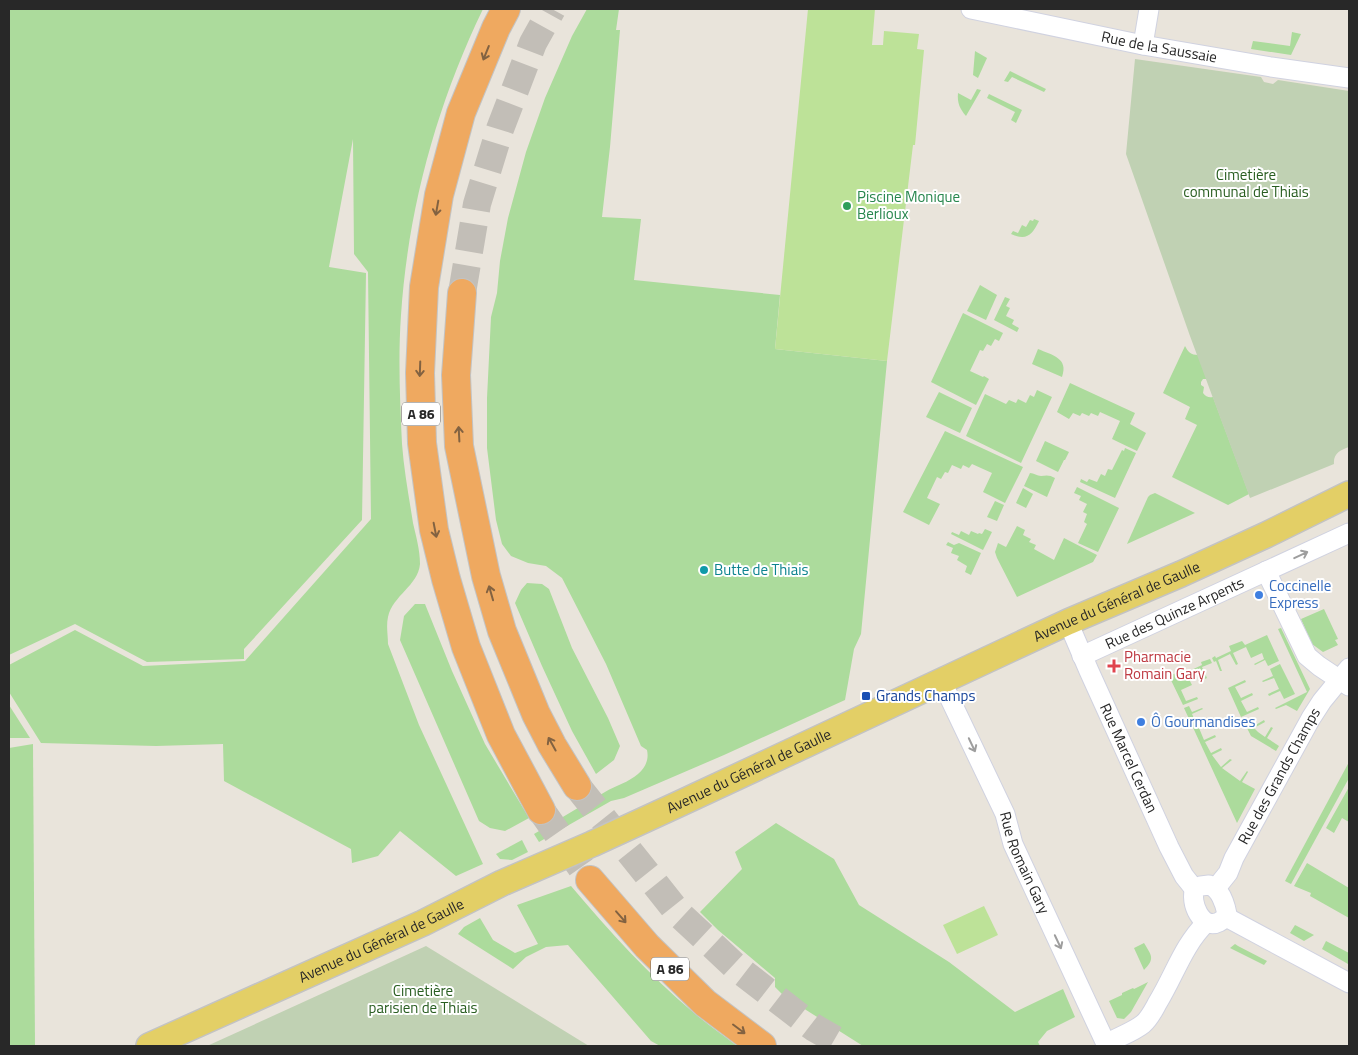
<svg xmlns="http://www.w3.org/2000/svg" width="1358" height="1055" viewBox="0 0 1358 1055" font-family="'Titillium Web',sans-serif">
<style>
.green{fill:#acdb9c}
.cemetery{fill:#c0d1b3}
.pitch{fill:#bde298}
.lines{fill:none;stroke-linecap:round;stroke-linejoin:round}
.highway-tunnel{stroke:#c2beb7;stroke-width:28;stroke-dasharray:28 14;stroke-linecap:butt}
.minor-casing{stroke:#d0d2e0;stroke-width:21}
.major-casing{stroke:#c3c3c3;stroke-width:28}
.highway-casing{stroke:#c3c3c3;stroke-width:30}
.minor{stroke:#fff;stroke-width:19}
.major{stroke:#e3cf66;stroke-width:25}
.highway{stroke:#efa960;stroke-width:28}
.oneway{stroke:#826241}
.oneway2{stroke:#9e9e9e}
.leisure-dot{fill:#2e9e5b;stroke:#fff;stroke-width:2}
.culture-dot{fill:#0f9aa8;stroke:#fff;stroke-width:2}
.shop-dot{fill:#3f7fe0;stroke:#fff;stroke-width:2}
.health-dot{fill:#e0444e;stroke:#fff;stroke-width:2}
.transit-dot{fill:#1a4fb4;stroke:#fff;stroke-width:2}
.labels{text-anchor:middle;stroke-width:4;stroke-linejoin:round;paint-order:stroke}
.shield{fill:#fff;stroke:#686868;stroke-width:1}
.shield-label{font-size:14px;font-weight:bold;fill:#282828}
.street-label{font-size:15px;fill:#282828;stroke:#fff}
.park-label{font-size:15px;fill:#285d20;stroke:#fff}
.leisure-label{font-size:15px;fill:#27864d;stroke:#fff;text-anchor:start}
.culture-label{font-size:15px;fill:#0d838f;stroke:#fff;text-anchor:start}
.shop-label{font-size:15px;fill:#366cbe;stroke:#fff;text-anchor:start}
.health-label{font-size:15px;fill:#be3a42;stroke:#fff;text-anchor:start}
.transit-label{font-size:15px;fill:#164399;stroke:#fff;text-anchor:start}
</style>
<rect width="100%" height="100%" fill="#e9e4db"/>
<g class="green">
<path d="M9 9H483C437 104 408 209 401 315 398 358 400 401 402 444 404 471 409 497 413 523 416 536 420 550 420 564 418 586 393 595 388 617 386 626 388 635 388 644L419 725 483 864 456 876 400 831 378 856 352 863 351 849 224 781 223 744 156 746 41 743 9 692V665L75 630 143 666 245 661 371 519 368 272 354 254 353 139 329 267 366 273 362 520 244 649V659L147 662 75 624 9 655Z"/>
<path d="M587 9H619L616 30H620L610 147 602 217 641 219 634 280 780 295 775 349 887 361 861 634 854 649 845 700 724 755 624 798 611 801 539 842 534 834C558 820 581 806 605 792 615 786 629 782 638 774 646 767 649 759 647 750L641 746 606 664 562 578 546 566 528 563 511 556 502 544 496 520 487 448V398L491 317 497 293 500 261 508 218 526 152 545 98 572 36Z"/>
<polygon points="1292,32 1301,34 1291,55 1251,49 1253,41 1290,46"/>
<polygon points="975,51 987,58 978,78 973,75"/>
<polygon points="1010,71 1046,89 1044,92 1012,77 1008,82 1004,81"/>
<path d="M977 89 981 90 966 116C960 109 957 103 958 93L971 100Z"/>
<polygon points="989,94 1022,110 1016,123 1011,120 1015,112 987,98"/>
<path d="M1034 219 1039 221C1032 235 1027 241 1011 234L1013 231 1018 233 1022 225 1026 227 1030 220 1033 221Z"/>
<polygon points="980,285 997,295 986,320 967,311"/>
<polygon points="1005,297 1010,299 1006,306 1010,308 1006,316 1014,320 1012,324 1019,328 1017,332 994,320"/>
<polygon points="963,313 1003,333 999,341 995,339 991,346 987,344 983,351 980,350 970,371 983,377 984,376 989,379 976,405 931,382"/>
<path d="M1185 346C1188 352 1191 355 1198 355L1207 379H1203L1201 382V385L1204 387 1203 393C1206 397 1209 398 1213 397L1249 494 1228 505 1172 477 1197 425 1185 419 1190 407 1163 393Z"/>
<path d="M1038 349C1052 355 1069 358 1062 377L1032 364Z"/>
<polygon points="1070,383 1135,413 1130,424 1146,433 1137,451 1112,439 1120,421 1100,412 1098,416 1091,413 1089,416 1082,413 1080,416 1073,413 1069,419 1057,412"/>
<polygon points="1037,390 1052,397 1021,463 966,436 985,394 1006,404 1009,400 1016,403 1018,399 1026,403 1030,395 1034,397"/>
<polygon points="939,392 972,408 960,433 926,417"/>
<polygon points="945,431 1023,467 1005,503 983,492 992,473 972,464 969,468 963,465 961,469 952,465 948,473 945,472 941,479 937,477 927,498 940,504 929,525 903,512"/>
<polygon points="1045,441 1069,452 1065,460 1064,460 1058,472 1036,461"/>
<polygon points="1125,448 1136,453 1115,498 1080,482 1081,479 1087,482 1089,479 1097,482 1101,474 1105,476 1108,469 1112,470 1122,450 1124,451"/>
<path d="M1030 473C1034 473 1037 476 1041 476 1047 475 1050 475 1055 478L1047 497 1024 486Z"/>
<polygon points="1077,487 1119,508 1098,552 1078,543 1087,524 1084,522 1087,514 1083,512 1087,504 1079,500 1081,496 1074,493"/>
<polygon points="1023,488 1033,494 1026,508 1016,503"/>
<polygon points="1155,493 1195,513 1127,544 1148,497 1150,495"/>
<polygon points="995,501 1004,505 997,521 987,517"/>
<polygon points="1017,526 1025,530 1023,535 1031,539 1029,542 1036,545 1034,549 1054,560 1064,538 1097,555 1093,562 1017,597 997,558 995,552 998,543 1006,547"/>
<polygon points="985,529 992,532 983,550 951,534 952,532 959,535 961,531 969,535 971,531 978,534 979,533 982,534"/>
<polygon points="948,542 954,545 959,543 981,553 971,575 965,572 967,566 957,560 959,556 951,553 953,548 946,545"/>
<polygon points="527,583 542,584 549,589 572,648 608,718 620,746 614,760 596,774 572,731 542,666 515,603 521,590"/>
<polygon points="415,604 425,604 452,671 485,744 529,818 505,831 490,828 479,821 400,640 404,616"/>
<polygon points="1324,609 1338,639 1335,640 1338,645 1323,652 1312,644 1301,619"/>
<polygon points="1281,628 1310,689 1297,711 1286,705 1276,709 1275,708 1307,692 1278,629"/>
<polygon points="1267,635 1279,661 1268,666 1265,660 1255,665 1254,664 1264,659 1262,653 1251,658 1246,647 1233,653 1238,664 1236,665 1230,654 1218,660 1222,671 1220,671 1216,661 1214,662 1212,658 1215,656 1216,658 1231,651 1229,646 1242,641 1245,645"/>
<polygon points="1210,659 1212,663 1202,667 1207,678 1205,679 1200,668 1187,675 1192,685 1181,690 1186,701 1197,697 1198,699 1183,705 1169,676 1185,669 1187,672 1202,665 1201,662"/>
<polygon points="1280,664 1295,694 1284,699 1280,691 1269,696 1268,694 1279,689 1274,678 1263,682 1262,681 1273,676 1270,669"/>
<polygon points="1245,680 1246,682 1235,687 1241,698 1252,693 1253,695 1241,701 1247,712 1258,707 1259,709 1241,717 1228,688"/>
<polygon points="9,705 30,738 9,738"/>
<polygon points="1189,706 1192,712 1202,708 1203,709 1192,714 1198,726 1209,721 1209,723 1199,728 1204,740 1215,735 1216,737 1205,742 1211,753 1221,748 1222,750 1212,755 1221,767 1230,759 1232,760 1222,768 1240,781 1247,771 1248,772 1242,782 1255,789 1237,823 1184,708"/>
<polygon points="1250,719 1254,726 1264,720 1265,722 1254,728 1258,732 1265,737 1271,727 1273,728 1267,738 1279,746 1276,751 1251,736 1244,722"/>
<polygon points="33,744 35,1046 9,1046 9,748"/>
<polygon points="1349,762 1349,778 1291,884 1285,881"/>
<polygon points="1349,787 1349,822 1342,818 1334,833 1326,828"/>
<polygon points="776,823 834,859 859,905 949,962 1015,1012 1063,989 1075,1017 1047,1031 1038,1042 1040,1046 863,1046 784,996 775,987 775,978 718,930 700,912 742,869 735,852"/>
<polygon points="522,840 528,852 512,860 500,859 496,854"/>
<polygon points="1307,863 1349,888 1349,918 1310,896 1311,893 1294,886"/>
<path d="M571 886C609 931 649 975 694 1013 708 1025 723 1035 737 1046H660L651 1041 568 945 546 947 526 957 513 969 458 934 464 927 480 918 493 940 515 953 538 944 517 905Z"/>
<polygon points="1295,925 1297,926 1314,935 1304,941 1290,933"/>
<polygon points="1326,941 1349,953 1349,962 1348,964 1322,949"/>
<path d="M1144 943C1152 956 1155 959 1144 970L1134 948Z"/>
<polygon points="1235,944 1238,946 1267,961 1264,965 1230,948"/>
<polygon points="1148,982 1131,1012 1124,1019 1117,1018 1109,1001 1122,995 1122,993 1133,988 1134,989"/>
</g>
<g class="cemetery">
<path d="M1135 59 1261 77 1264 82 1273 84 1278 80 1349 91V447C1341 450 1333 453 1334 464L1250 498 1190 336 1126 154Z"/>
<polygon points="426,946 589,1046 207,1046"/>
</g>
<g class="pitch">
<polygon points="808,9 875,9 872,45 883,45 884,31 919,34 917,49 924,50 915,145 913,145 887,361 775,349"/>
<polygon points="984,906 998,935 957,954 943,925"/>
</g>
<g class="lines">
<g class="highway-tunnel">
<polyline points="462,293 477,204 500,129 533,43 552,9"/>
<polyline points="577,786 679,914 737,968 813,1027 846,1046"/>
<polyline points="541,810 590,880"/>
</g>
<g class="minor-casing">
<g id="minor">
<path id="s1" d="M971 9 1143 45 1271 67 1349 78"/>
<polyline points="1143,45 1149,9"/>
<polyline points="1266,571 1307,656 1319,666 1349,686"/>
<path id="s2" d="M1068 622 1089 671 1169 847 1184 876 1192 886 1195 889"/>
<path id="s3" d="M1082 656 1349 533"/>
<path id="s4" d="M941 680 1005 814 1013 844 1107 1046"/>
<path d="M1209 885C1220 888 1225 904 1227 914 1225 918 1223 920 1219 922 1202 931 1189 902 1195 889L1201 886Z"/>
<path id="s5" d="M1216 888 1228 873 1234 858 1311 718 1322 701 1349 668"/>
<polyline points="1226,917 1349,983"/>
<path d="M1106 1044C1118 1037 1133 1032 1143 1024 1150 1018 1154 1009 1158 1002 1174 976 1184 944 1206 923"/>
</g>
</g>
<g class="major-casing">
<g id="major">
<path id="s6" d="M149 1046 423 923 502 883 592 844 681 803 1068 622 1181 574 1266 535 1349 494"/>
</g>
</g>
<g class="highway-casing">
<g id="highway">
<polyline points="506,9 496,28 461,113 439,195 424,287 420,373 422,443 434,530 446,579 466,647 501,735 541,810"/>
<polyline points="462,293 456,375 459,446 486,576 502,631 536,714 552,745 577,786"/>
<polyline points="590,880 647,946 705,1003 762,1046"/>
</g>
</g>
<use href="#minor" class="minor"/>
<use href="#major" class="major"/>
<use href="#highway" class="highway"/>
</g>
<defs><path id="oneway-shaft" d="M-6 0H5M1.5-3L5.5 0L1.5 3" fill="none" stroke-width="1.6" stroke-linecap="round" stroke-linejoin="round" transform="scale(1.25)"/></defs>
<g class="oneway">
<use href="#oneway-shaft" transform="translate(486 53) rotate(112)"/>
<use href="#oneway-shaft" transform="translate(437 208) rotate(100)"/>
<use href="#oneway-shaft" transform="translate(420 369) rotate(92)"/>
<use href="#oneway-shaft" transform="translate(459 434) rotate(-93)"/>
<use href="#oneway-shaft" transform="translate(435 530) rotate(79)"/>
<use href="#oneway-shaft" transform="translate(491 593) rotate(-106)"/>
<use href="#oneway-shaft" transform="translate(552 744) rotate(-119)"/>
<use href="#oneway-shaft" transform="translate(621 917) rotate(49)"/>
<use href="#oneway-shaft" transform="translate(739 1029) rotate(37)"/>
</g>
<g class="oneway2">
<use href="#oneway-shaft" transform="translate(1301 555) rotate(-25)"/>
<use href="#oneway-shaft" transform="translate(972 745) rotate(65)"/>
<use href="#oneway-shaft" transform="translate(1058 942) rotate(65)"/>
</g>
<circle class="leisure-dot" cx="847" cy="206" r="5"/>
<circle class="culture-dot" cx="704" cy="570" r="5"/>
<g class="shop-dot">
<circle cx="1259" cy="595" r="5"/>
<circle cx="1141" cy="722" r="5"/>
</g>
<path class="health-dot" d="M1111.5 658.5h5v5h5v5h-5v5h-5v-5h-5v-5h5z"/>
<rect class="transit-dot" x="861" y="691" width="10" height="10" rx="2.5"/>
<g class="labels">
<g class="shield">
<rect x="402" y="402.5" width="38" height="23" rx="4"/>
<rect x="651" y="957.5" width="38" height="23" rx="4"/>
</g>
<g class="shield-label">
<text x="421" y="419">A 86</text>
<text x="670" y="974">A 86</text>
</g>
<g class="street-label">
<text dy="5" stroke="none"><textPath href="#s1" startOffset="192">Rue de la Saussaie</textPath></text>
<text dy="5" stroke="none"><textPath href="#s6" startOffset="1065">Avenue du Général de Gaulle</textPath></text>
<text dy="5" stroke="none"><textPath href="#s3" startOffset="102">Rue des Quinze Arpents</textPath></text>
<text dy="5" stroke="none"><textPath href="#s2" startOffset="149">Rue Marcel Cerdan</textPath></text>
<text dy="5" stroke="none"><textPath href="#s6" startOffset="660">Avenue du Général de Gaulle</textPath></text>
<text dy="5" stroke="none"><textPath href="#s5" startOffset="129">Rue des Grands Champs</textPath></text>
<text dy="5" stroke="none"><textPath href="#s4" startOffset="201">Rue Romain Gary</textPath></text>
<text dy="5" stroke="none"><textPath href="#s6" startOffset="255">Avenue du Général de Gaulle</textPath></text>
</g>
<g class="park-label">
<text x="1246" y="180">Cimetière<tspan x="1246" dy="17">communal de Thiais</tspan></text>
<text x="423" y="996">Cimetière<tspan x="423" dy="17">parisien de Thiais</tspan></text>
</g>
<g class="leisure-label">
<text x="857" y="202">Piscine Monique<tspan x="857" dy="17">Berlioux</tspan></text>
</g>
<g class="culture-label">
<text x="714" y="575">Butte de Thiais</text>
</g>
<g class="shop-label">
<text x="1269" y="591">Coccinelle<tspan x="1269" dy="17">Express</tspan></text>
<text x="1151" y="727">Ô Gourmandises</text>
</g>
<g class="health-label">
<text x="1124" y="662">Pharmacie<tspan x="1124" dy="17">Romain Gary</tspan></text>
</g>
<g class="transit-label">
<text x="876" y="701">Grands Champs</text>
</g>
</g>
<rect width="1358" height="1055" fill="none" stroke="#282828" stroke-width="20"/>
</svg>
